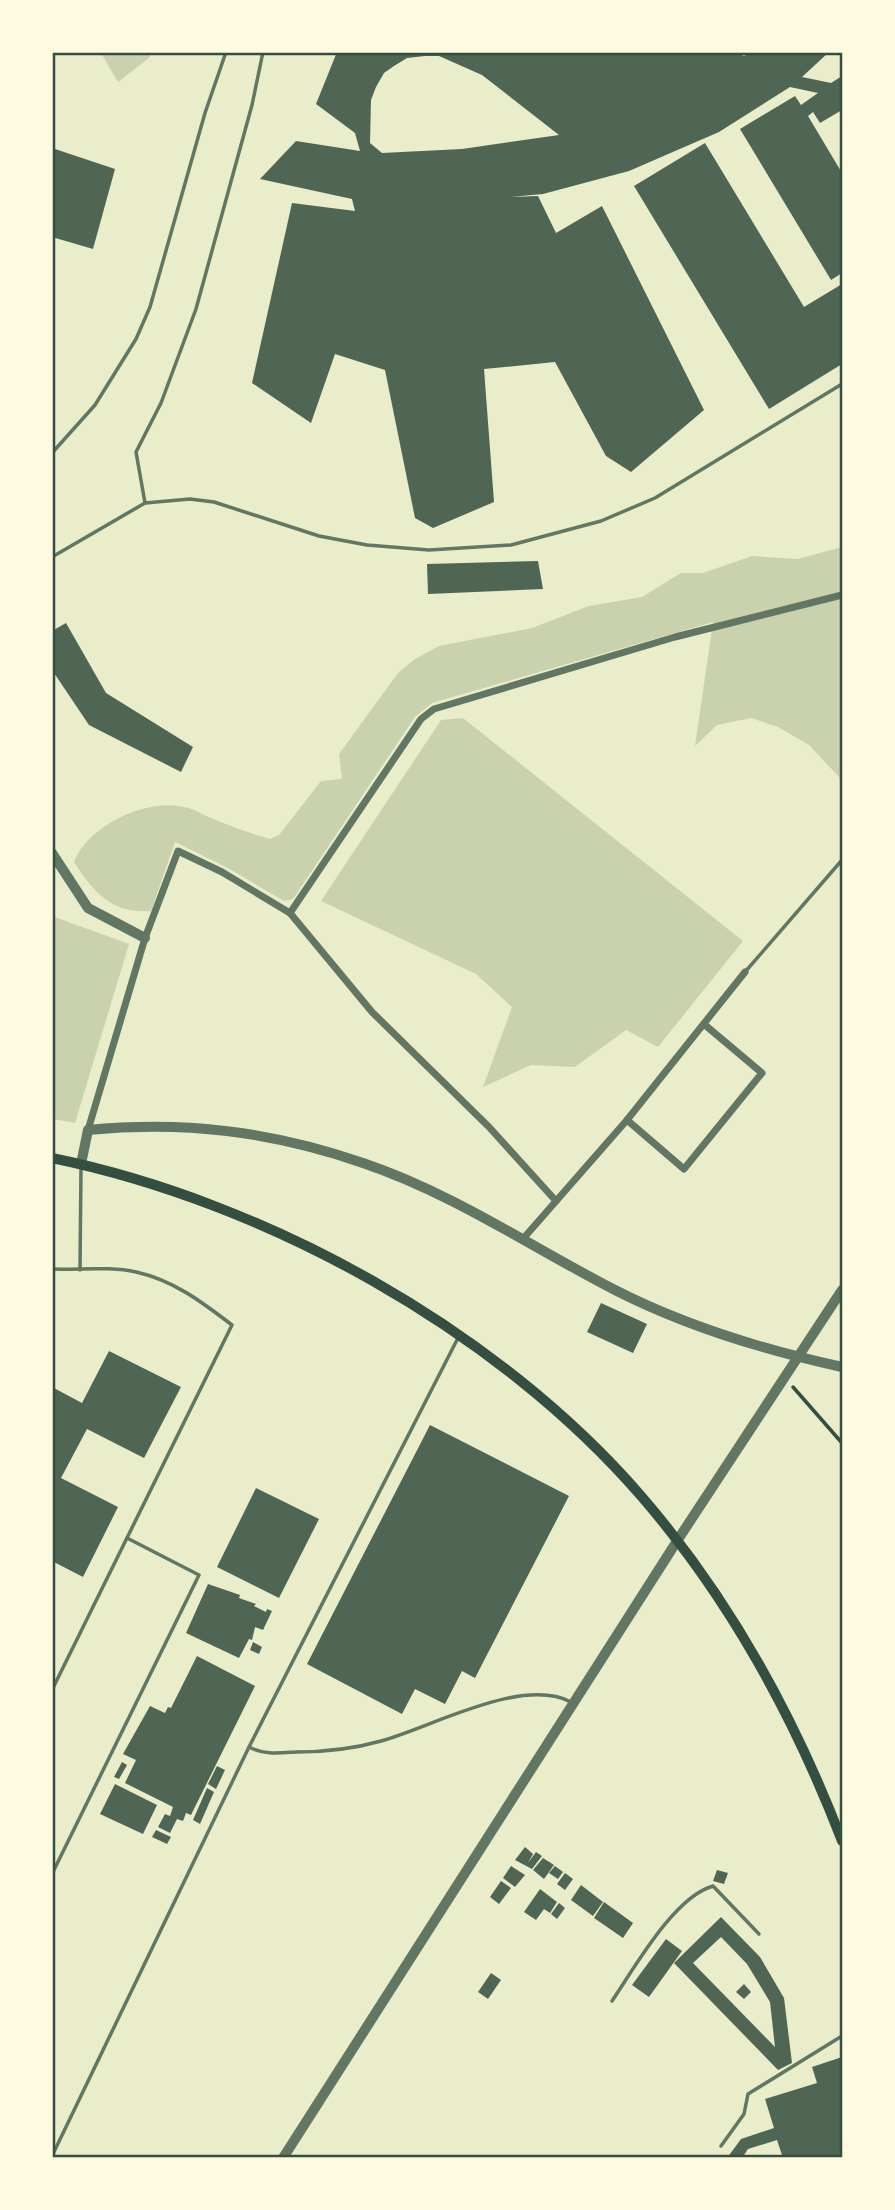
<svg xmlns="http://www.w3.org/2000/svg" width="895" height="2210" viewBox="0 0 895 2210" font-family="'IBM Plex Sans',sans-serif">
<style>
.green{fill:#cad2ad}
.building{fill:#4f6655;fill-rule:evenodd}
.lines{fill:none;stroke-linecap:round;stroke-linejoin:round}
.path{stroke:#344e41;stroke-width:3.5}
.service{stroke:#617663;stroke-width:3.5}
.minor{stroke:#617663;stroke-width:7}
.tertiary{stroke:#617663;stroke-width:10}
.secondary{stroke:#344e41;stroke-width:10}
.neatline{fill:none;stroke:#344e41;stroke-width:2.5}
</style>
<rect width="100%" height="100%" fill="#e9edc9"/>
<g class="green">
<polygon points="101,53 151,53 149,58 118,82"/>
<path d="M842 547V780L809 745 778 727 751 718 717 725 695 746 713 622 432 703 415 717 293 899 284 901 226 867 175 842 151 911C112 914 94 893 74 862 88 826 145 798 184 807 192 808 201 814 209 817 229 826 249 833 270 839L279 835 321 781 342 779 339 754 398 673 415 659 439 646 532 628 589 606 642 597 681 573H703L752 556 798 559Z"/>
<polygon points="463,718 743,941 658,1047 626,1030 575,1067 531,1065 483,1087 512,1007 476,974 321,901 441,720"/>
<polygon points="52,916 129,944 75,1123 53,1119"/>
</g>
<g class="building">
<path d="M337 52H737L744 56 750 52H829L802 77 831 83 842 76V110L820 123 813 112 808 116 842 173V273L831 280 740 129 795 96 801 105 818 93 790 87 719 132 629 171 543 194 510 197 538 196 556 233 602 206 704 410 631 472 606 456 555 362 484 369 494 502 433 528 415 518 385 370 335 354 311 423 252 383 292 203 355 211 352 199 260 179 296 141 360 151 355 133 316 104ZM425 56H439L482 75 559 135 462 149 382 153 370 143 371 100 376 87 384 73 394 66 407 58Z"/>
<polygon points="705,143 804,307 842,284 842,364 769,409 634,186"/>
<polygon points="52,148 115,169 93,249 52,237"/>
<polygon points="538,561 543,589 428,594 427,564"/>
<polygon points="66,623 106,693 193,747 181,772 89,725 52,670 52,631"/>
<polygon points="601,1303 647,1324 633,1353 587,1332"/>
<polygon points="109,1351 181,1387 144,1458 87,1429 61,1478 118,1507 83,1577 52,1561 52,1387 82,1403"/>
<polygon points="430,1425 569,1496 475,1678 462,1671 445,1704 415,1689 402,1714 307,1664"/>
<polygon points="256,1488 319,1519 279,1598 217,1567"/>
<polygon points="208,1584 240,1595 239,1598 256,1604 254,1606 266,1612 267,1609 272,1611 263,1630 255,1627 252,1640 249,1639 239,1658 186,1633"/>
<polygon points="253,1642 262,1647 259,1654 250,1650"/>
<polygon points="197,1656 255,1686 191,1815 186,1813 183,1821 177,1819 170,1833 158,1827 165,1814 170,1816 173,1807 125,1783 136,1760 123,1754 150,1706 165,1713 168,1707 171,1708"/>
<polygon points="122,1762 127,1765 119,1779 114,1777"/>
<polygon points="217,1766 225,1770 216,1789 208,1784"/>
<polygon points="115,1784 157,1805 143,1834 100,1814"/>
<polygon points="207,1788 214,1792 200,1824 193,1820"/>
<polygon points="156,1830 171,1837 167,1844 152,1837"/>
<polygon points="525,1847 533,1854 528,1863 536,1852 542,1856 532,1869 515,1860"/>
<polygon points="543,1858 554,1865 544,1879 533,1870"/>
<polygon points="511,1866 525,1875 515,1887 503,1878"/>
<polygon points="555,1866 563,1872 558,1879 549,1873"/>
<polygon points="717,1870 728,1873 724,1884 713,1881"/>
<polygon points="565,1873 573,1879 565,1890 557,1884"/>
<polygon points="501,1881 511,1888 499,1904 490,1897"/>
<polygon points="581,1885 603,1902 593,1916 571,1900"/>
<polygon points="540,1889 557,1902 550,1913 544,1909 536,1920 524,1912"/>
<polygon points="604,1902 633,1923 623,1938 594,1918"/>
<polygon points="559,1903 565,1908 557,1919 551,1914"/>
<path d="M721 1917 760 1957 784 1998 792 2063 778 2070 674 1963ZM721 1937 747 1964 770 2002 775 2047 693 1963Z"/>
<polygon points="666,1939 682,1951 649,1997 632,1985"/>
<polygon points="491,1973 501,1980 488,1999 478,1992"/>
<polygon points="744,1984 751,1992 744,1999 736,1992"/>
<polygon points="842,2057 842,2158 783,2158 777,2140 748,2149 742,2158 727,2158 741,2139 774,2128 765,2099 817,2083 812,2067"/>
</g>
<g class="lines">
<polyline class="path" points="793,1387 842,1443"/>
<g class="service">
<polyline points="52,453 95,405 136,339 150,307 205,113 226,52"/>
<polyline points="145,503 136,452 161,403 196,309 252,105 263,52"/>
<polyline points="52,557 145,503 190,499 214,502 319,536 367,545 429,550 511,545 601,521 655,498 842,384"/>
<polyline points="745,972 842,860"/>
<path d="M52 1269C79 1270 110 1266 136 1272 173 1280 202 1302 232 1325L52 1690"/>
<polyline points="80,1270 81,1167"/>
<path d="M249 1747C264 1755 279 1753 296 1752 325 1752 353 1749 381 1741 432 1727 522 1676 571 1702"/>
<polyline points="52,1874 199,1575 127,1538"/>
<path d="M612 2001C635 1967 674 1897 713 1886L759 1934"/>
<polyline points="721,2146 744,2114 748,2094 842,2036"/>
<polyline points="52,2156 249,1747 459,1336"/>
</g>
<g class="minor">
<polyline points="290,913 421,719 434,709 675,637 842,595"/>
<polyline points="627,1120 684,1169 762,1073 705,1025"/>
<polyline points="88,1130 145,938 178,851 222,872 290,913 372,1012 489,1127 556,1201"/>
<polyline points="522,1240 627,1120 745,972"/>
</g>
<g class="tertiary">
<polyline points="52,853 88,908 145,938"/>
<path d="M81 1164 88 1130C184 1121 271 1131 363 1163 452 1193 530 1246 613 1289 685 1326 764 1350 842 1367"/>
<polyline points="283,2158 677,1541 842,1290"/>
</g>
<path class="secondary" d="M52 1158C267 1202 498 1330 642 1497 729 1598 794 1716 842 1841"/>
</g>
<rect width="895" height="2210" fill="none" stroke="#fefae0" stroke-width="108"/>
<rect x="54" y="54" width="787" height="2102" class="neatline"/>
</svg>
